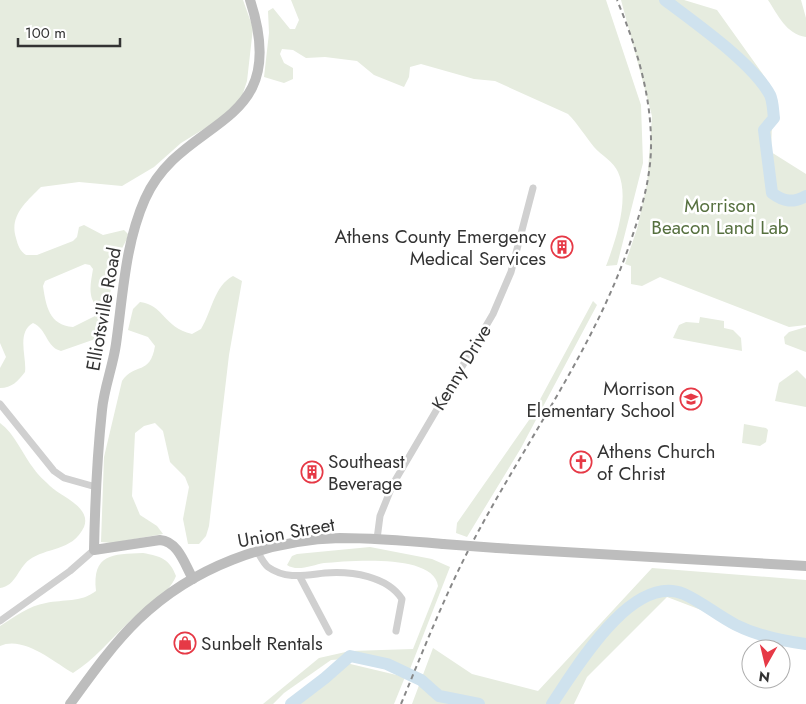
<svg xmlns="http://www.w3.org/2000/svg" width="806" height="704" viewBox="0 0 806 704" font-family="Jost,sans-serif">
<style>
.green{fill:#e6ecdf}
.lines{fill:none;stroke-linecap:round;stroke-linejoin:round}
.river{stroke:#cfe2ee;stroke-width:12}
.street{stroke:#d0d0d0;stroke-width:7}
.secondary{stroke:#bdbdbd;stroke-width:10}
.rail{stroke:#888;stroke-width:2;stroke-dasharray:5 4;stroke-linecap:butt}
.secondary-bridge{stroke:#bdbdbd;stroke-width:10}
.labels{text-anchor:middle;stroke-width:5;stroke-linejoin:round;paint-order:stroke}
.park-label{font-size:19px;fill:#56703f;stroke:#fff}
.poi-label{font-size:19px;fill:#333;stroke:#fff;text-anchor:start}
.street-label{font-size:19px;fill:#333;stroke:#fff}
</style>
<rect width="100%" height="100%" fill="#fff"/>
<g class="green">
<path d="M0 0H243L253 28 247 81 241 99 225 116 181 143 154 167 122 186 79 182 41 187C26 202 9 216 16 238 18 246 20 251 26 255H37L73 241 77 237 79 227 84 225 103 235 124 230 128 234 127 239 114 263 109 303 100 308C86 300 91 282 93 269L90 265 85 264 45 281 43 286C46 306 49 325 73 327L97 315 105 322 104 333 101 337 61 351C46 347 47 329 33 323 16 332 27 358 25 372 18 381 12 388 0 388V368L6 357 0 343Z"/>
<path d="M291 0H606L641 105 643 163 617 265 606 266C616 240 630 198 618 172 614 162 601 155 594 147 585 136 578 124 568 114L495 81 474 79 421 64 410 67 409 77 404 87 374 75 357 61 325 57 306 58 293 50 282 49 280 54 284 63 293 68V79L284 83 264 77 269 33 268 11 273 8 290 29H295L299 20Z"/>
<polygon points="621,0 684,0 717,10 767,80 767,89 773,95 771,152 806,174 806,325 789,327 660,277 642,286 631,284 631,266 625,264 637,229 647,184 652,116"/>
<path d="M768 0H801L806 18V37C786 34 778 15 768 0Z"/>
<path d="M233 276 242 281 229 355 209 526 206 536 199 544H188L183 519 189 487 185 477 170 462 163 431 155 423 144 426 135 433 132 496 140 515 157 526 163 534 112 543 101 542 104 457 122 381C135 362 150 376 155 346L148 337 128 330 133 309 140 302C164 305 163 327 192 334L201 329C212 311 214 286 233 276Z"/>
<polygon points="593,301 597,305 521,448 467,537 456,533 457,523 529,420"/>
<polygon points="700,317 724,321 724,328 733,330 741,338 742,351 673,338 679,325 686,322 699,323"/>
<polygon points="806,327 806,352 785,344 784,337 789,332"/>
<polygon points="797,370 806,379 806,407 775,401 779,383"/>
<path d="M0 423C15 434 23 455 34 469 38 475 45 481 50 486 60 496 92 507 84 527 72 552 46 547 29 560 18 568 16 586 0 588Z"/>
<polygon points="744,424 766,428 768,430 766,442 760,446 742,443"/>
<path d="M370 547 432 559 450 567 410 669 379 665 357 658 331 660 284 693 273 704H263L319 658 350 651 413 649 438 586C434 553 349 561 324 563 313 565 297 572 287 565L292 556 297 554Z"/>
<path d="M143 553C160 556 170 559 176 576 168 596 143 608 127 624 109 641 94 660 73 673 54 662 23 635 0 646V626C15 617 28 606 46 603 64 599 80 603 96 591 92 554 112 554 143 553Z"/>
<polygon points="652,568 806,580 806,650 667,597 587,677 574,704 412,704 433,648 472,674 538,691"/>
<polygon points="342,662 405,677 394,704 295,704"/>
</g>
<g class="lines">
<g class="river">
<path d="M665 0C694 22 753 63 770 95 773 101 773 111 774 118L764 130 772 193C784 202 793 203 806 196"/>
<polyline points="291,704 325,678 350,656 387,664 421,680 439,696 479,704"/>
<path d="M552 704C575 670 632 572 684 594 702 602 718 616 736 625 758 636 782 641 806 644"/>
</g>
<g class="street">
<polyline points="0,404 54,471 64,478 96,487"/>
<polyline points="377,539 380,516 393,484 493,314 511,272 533,188"/>
<path d="M257 551C260 556 264 564 268 567 286 580 306 575 325 573 352 571 387 576 402 599L396 631"/>
<polyline points="300,577 329,632"/>
<polyline points="0,621 70,571 94,550"/>
</g>
<g class="secondary">
<polyline points="497,548 806,566"/>
<path d="M193 579C185 565 178 541 160 540L94 550C95 503 97 457 102 410 104 388 113 366 116 344 123 295 125 244 145 199 183 114 293 131 250 0"/>
<path d="M70 704C91 675 113 644 139 619 193 567 267 540 340 538 374 538 409 541 443 544"/>
</g>
<path class="rail" d="M401 704C425 646 448 587 478 532 529 437 593 349 629 246 640 214 650 183 651 149 652 97 637 48 617 0"/>
<polyline class="secondary-bridge" points="443,544 497,548"/>
</g>
<defs>
<g id="building-ring" transform="scale(1.125)"><circle r="9.5" fill="#fff" stroke="#e63946" stroke-width="1.5"/><path d="M-4-6H4V6H1V3H-1V6H-4ZM-2.5-4.3h1.7v1.8h-1.7ZM.8-4.3h1.7v1.8H.8ZM-2.5-1h1.7V.8h-1.7ZM.8-1h1.7V.8H.8Z" fill="#e63946"/></g>
<g id="school-ring" transform="scale(1.125)"><circle r="9.5" fill="#fff" stroke="#e63946" stroke-width="1.5"/><path d="M0-5L7-2L0 1L-7-2ZM-4 1L0 2.5L4 1V4Q0 6-4 4Z" fill="#e63946"/></g>
<g id="church-ring" transform="scale(1.125)"><circle r="9.5" fill="#fff" stroke="#e63946" stroke-width="1.5"/><path d="M-1.2-6h2.4v3.5h3.3v2.4h-3.3V6h-2.4V-.1h-3.3v-2.4h3.3Z" fill="#e63946"/></g>
<g id="shop-ring" transform="scale(1.125)"><circle r="9.5" fill="#fff" stroke="#e63946" stroke-width="1.5"/><path d="M-5-2.5h2.3a2.7 3.5 0 0 1 5.4 0H5L5.5 6h-11ZM-1.5-2.5h3a1.5 2.3 0 0 0-3 0Z" fill="#e63946"/></g>
</defs>
<g fill-rule="evenodd">
<use href="#building-ring" x="562" y="247"/>
<use href="#school-ring" x="691" y="399"/>
<use href="#church-ring" x="581" y="462"/>
<use href="#building-ring" x="312" y="472"/>
<use href="#shop-ring" x="185" y="643"/>
</g>
<g class="labels">
<g class="park-label">
<text x="720" y="212">Morrison<tspan x="720" dy="22">Beacon Land Lab</tspan></text>
</g>
<g class="poi-label">
<text x="546" y="243" text-anchor="end">Athens County Emergency<tspan x="546" dy="22">Medical Services</tspan></text>
<text x="675" y="395" text-anchor="end">Morrison<tspan x="675" dy="22">Elementary School</tspan></text>
<text x="597" y="458">Athens Church<tspan x="597" dy="22">of Christ</tspan></text>
<text x="328" y="468">Southeast<tspan x="328" dy="22">Beverage</tspan></text>
<text x="201" y="650">Sunbelt Rentals</text>
</g>
<g class="street-label">
<text transform="translate(103 309) rotate(-80)" y="7">Elliotsville Road</text>
<text transform="translate(461 367) rotate(-59)" y="7">Kenny Drive</text>
<text transform="translate(286 532) rotate(-10)" y="7">Union Street</text>
</g>
</g>
<g transform="translate(766 664) rotate(188)"><circle r="24" fill="#ffffff" stroke="#adadad"/>
<path d="M0-4L9 19L0 12L-9 19Z" fill="#e63946"/>
<text y="-8" font-size="14" font-weight="bold" text-anchor="middle" fill="#333333">N</text>
</g>
<path d="M18 38v8h102v-8" fill="none" stroke="#333333" stroke-width="2.5"/>
<text x="25" y="38" font-size="15" fill="#333333" stroke="#ffffff" stroke-width="4" paint-order="stroke">100 m</text>
</svg>
